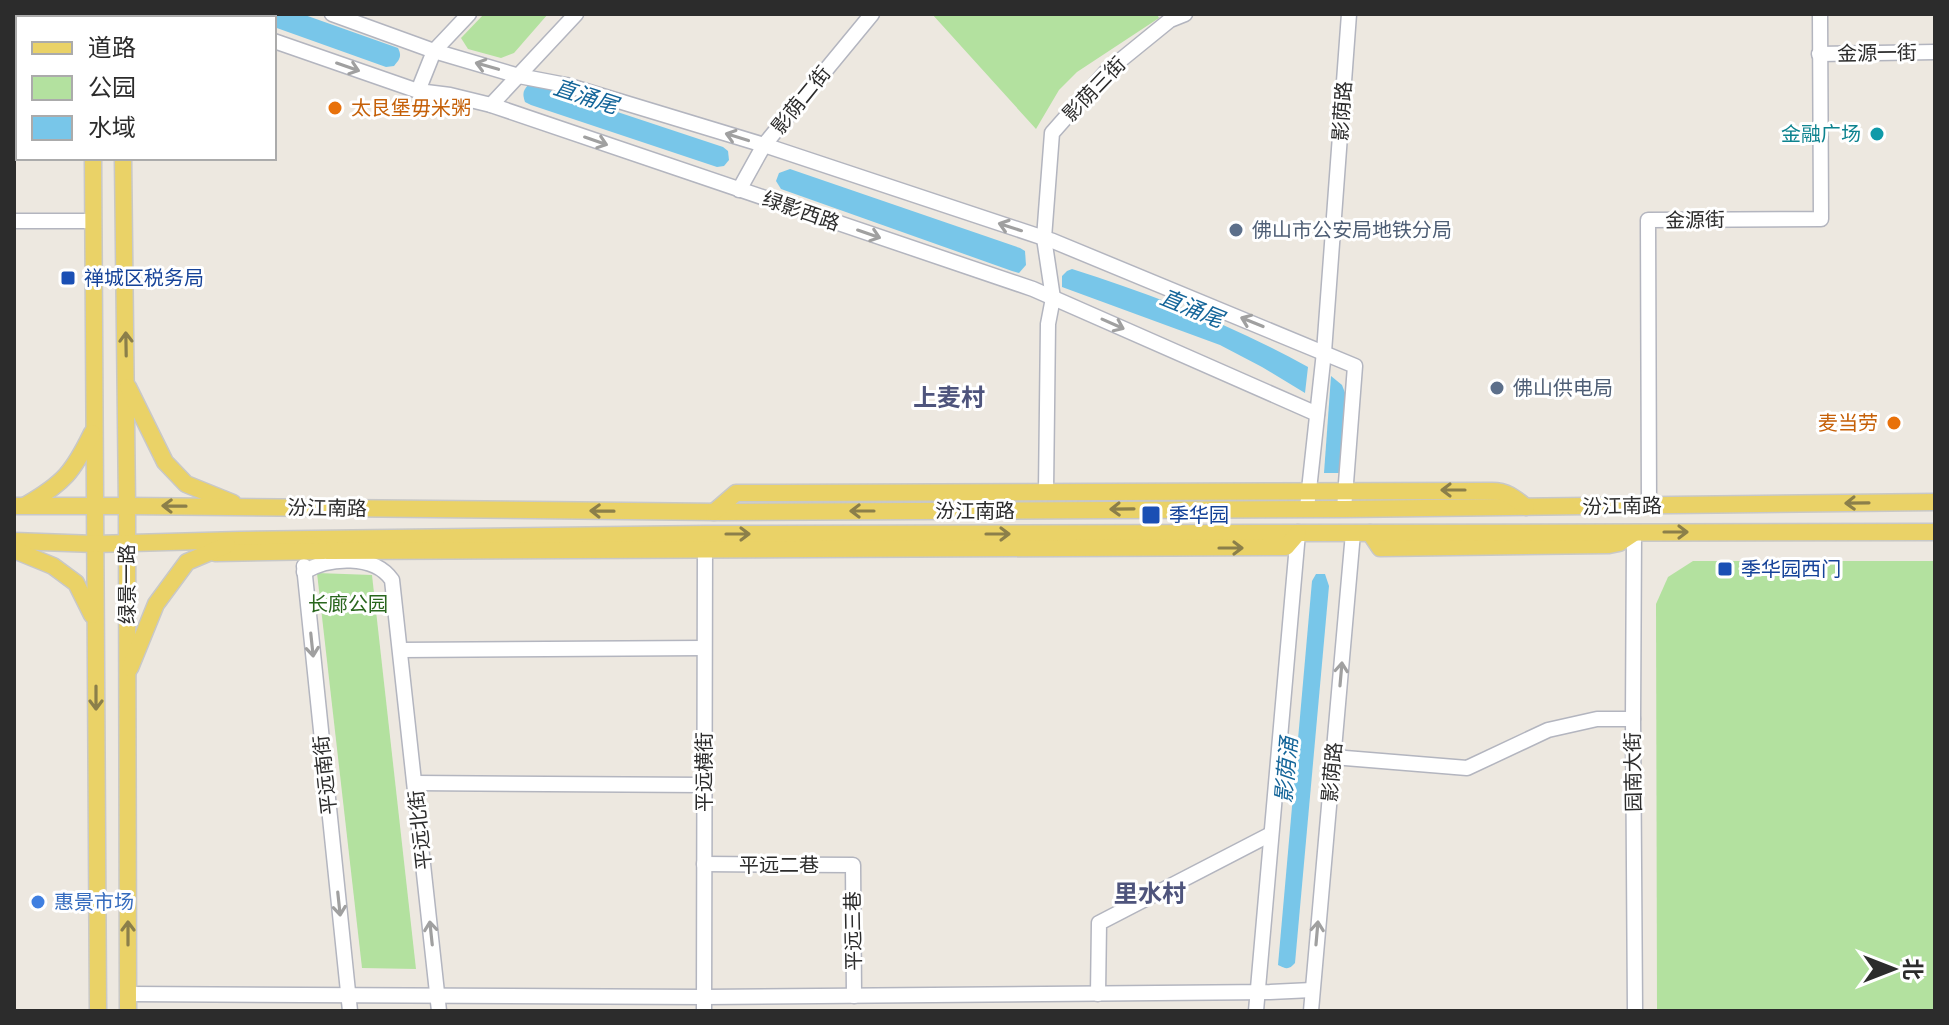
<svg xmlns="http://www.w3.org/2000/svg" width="1949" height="1025" viewBox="0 0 1949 1025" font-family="Signika,'Noto Sans SC',sans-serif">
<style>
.green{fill:#b3e19f}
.water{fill:#78c6e9}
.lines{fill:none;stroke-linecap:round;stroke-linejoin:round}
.minor-casing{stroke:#b3b5bf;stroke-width:17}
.major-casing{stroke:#c8c8c8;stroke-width:19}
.minor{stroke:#fff;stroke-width:14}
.major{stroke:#ead267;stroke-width:16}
.oneway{stroke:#a0a0a0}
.oneway2{stroke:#8b7f4a}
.food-dot{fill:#e8710a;stroke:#fff;stroke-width:3}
.culture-dot{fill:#0f9aa8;stroke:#fff;stroke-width:3}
.service-dot{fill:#5c6f8a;stroke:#fff;stroke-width:3}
.transit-dot{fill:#1a4fb4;stroke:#fff;stroke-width:3}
.shop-dot{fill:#3f7fe0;stroke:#fff;stroke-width:3}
.labels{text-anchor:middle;stroke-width:6;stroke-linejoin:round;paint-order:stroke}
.street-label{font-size:20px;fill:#2c2c2c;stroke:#fff}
.food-label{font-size:20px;fill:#c56008;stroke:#fff;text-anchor:start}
.culture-label{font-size:20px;fill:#0d838f;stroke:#fff;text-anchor:end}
.service-label{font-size:20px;fill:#4e5e75;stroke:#fff;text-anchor:start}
.transit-label{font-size:20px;fill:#164399;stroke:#fff;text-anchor:start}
.park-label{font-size:20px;fill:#2a671e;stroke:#fff}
.shop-label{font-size:20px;fill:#366cbe;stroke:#fff;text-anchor:start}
.water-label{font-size:22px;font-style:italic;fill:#146599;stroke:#fff}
.quarter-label{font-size:24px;font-weight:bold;fill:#4e547c;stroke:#fff}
</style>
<rect width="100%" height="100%" fill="#ede8e0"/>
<g class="green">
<polygon points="484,14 548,14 514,53 501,58 468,49 461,38"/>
<polygon points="932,14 1157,14 1159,18 1077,72 1059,90 1036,129"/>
<polygon points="1693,561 1935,561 1935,1011 1657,1011 1656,604 1668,577"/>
<polygon points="317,573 372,575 416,969 362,968"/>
</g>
<g class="water">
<path d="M236 14H302L398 48C402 56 400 59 394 66L386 67 274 27V18H247Z"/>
<path d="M530 83 723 147 728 151 729 160 724 166 717 167 531 105 525 102C522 93 523 90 530 83Z"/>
<polygon points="790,169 1020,248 1025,251 1026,265 1019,273 1012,271 781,189 776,181 779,173"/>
<path d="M1072 269C1153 295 1233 325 1308 367L1305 393 1262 367 1220 345 1062 287V276L1067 271Z"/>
<polygon points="1331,376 1342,385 1347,398 1339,473 1324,473"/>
<path d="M1316 574H1325L1329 586 1295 963C1289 970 1286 969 1278 965L1312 581Z"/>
</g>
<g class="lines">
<g class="minor-casing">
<g id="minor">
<polyline points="194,14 206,18"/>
<polyline points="332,14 434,51 519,76 566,85 764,145 1053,241 1355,366 1344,509"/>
<polyline points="274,41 418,91 450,95 491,105 1033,289 1317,414"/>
<polyline points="1819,54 1935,52"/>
<polyline points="418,91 434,51 469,14"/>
<polyline points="491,105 576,14"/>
<polyline points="739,190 764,145 872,14"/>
<polyline points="14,221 93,221"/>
<polyline points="1046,491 1048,324 1053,298 1044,238 1052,133 1106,72 1170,20 1185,14"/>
<polyline points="1649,506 1648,220 1821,219 1820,14"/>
<polyline points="1307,508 1324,352 1349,14"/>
<polyline points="1634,533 1633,719 1635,1011"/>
<polyline points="304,566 350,1011"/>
<path d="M304 572C329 557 374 554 392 580L439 1011"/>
<polyline points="401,650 704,648"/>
<polyline points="1333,757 1467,768 1548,730 1597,719 1633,719"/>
<polyline points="415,783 704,785"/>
<polyline points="704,864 853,865 854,996"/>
<polyline points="128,994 704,997 1270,992 1312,990"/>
<polyline points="1098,994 1099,923 1271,834"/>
<polyline points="704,1011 705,539"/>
<polyline points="1256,1011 1298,533"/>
<polyline points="1311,1011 1353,533"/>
</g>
</g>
<g class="major-casing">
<g id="major">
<polyline points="92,14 92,18"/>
<polyline points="121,14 121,18"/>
<polyline points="93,158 98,1011"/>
<polyline points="123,158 127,506 128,1011"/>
<polyline points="128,387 165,462 186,484 233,503"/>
<path d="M26 505C64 483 73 472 92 433"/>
<polyline points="14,506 127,506 721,512 1344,509 1935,502"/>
<path d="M714 512 736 493H776L1492 491C1507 491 1515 498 1526 507"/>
<polyline points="1370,533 1380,548 1609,545 1619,543 1634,533"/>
<polyline points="14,541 95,544 240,540 706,534 1935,532"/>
<polyline points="310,544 328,551 1286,547 1298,533"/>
<polyline points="14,550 53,566 76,583 92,615"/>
<polyline points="215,553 324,551"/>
<polyline points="130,668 156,604 187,562 227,545"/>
</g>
</g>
<use href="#minor" class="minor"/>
<use href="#major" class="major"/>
</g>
<defs><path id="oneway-shaft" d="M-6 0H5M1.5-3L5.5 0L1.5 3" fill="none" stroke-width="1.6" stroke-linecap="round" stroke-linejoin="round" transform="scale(2)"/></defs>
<g class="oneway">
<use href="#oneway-shaft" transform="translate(487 66) rotate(-164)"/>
<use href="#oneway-shaft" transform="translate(348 67) rotate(19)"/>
<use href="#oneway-shaft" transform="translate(737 137) rotate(-163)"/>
<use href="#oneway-shaft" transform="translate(596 141) rotate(19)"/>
<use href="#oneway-shaft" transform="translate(1010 227) rotate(-162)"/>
<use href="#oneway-shaft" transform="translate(869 234) rotate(19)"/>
<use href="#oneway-shaft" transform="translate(1252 322) rotate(-158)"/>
<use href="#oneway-shaft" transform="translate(1113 324) rotate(24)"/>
<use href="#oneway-shaft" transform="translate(312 645) rotate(84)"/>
<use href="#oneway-shaft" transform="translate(1341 674) rotate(-85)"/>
<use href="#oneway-shaft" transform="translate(339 904) rotate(84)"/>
<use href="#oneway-shaft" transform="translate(431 933) rotate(-96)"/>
<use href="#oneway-shaft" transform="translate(1317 933) rotate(-85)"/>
</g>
<g class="oneway2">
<use href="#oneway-shaft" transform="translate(126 344) rotate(-91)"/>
<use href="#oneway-shaft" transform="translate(1453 490) rotate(-180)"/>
<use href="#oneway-shaft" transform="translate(1857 503) rotate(179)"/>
<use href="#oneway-shaft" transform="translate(174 506) rotate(-179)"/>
<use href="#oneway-shaft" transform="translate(1122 509) rotate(179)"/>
<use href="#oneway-shaft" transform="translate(602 511) rotate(-179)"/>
<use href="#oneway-shaft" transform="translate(862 511) rotate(180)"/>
<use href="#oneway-shaft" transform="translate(1676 532)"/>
<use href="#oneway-shaft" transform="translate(738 534)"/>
<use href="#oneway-shaft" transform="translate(998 534)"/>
<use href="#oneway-shaft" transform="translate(1231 548)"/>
<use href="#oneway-shaft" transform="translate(96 698) rotate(90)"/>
<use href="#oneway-shaft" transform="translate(128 933) rotate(-90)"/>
</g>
<g class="food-dot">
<circle cx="335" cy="108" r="8"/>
<circle cx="1894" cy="423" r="8"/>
</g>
<circle class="culture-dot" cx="1877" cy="134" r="8"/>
<g class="service-dot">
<circle cx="1236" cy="230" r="8"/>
<circle cx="1497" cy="388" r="8"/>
</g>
<g class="transit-dot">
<rect x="60" y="270" width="16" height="16" rx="4"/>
<rect x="1141" y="505" width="20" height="20" rx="4"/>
<rect x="1717" y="561" width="16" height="16" rx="4"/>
</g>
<circle class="shop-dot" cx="38" cy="902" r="8"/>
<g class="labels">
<g class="street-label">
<text transform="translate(1877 53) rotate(-1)" y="7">金源一街</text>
<text transform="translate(1094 89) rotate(-46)" y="7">影荫三街</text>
<text transform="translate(801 100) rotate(-51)" y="7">影荫二街</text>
<text transform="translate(1342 111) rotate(-86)" y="7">影荫路</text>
<text transform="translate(801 211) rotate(19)" y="7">绿影西路</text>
<text transform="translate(1695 220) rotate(-1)" y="7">金源街</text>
<text transform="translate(1622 506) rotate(-1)" y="7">汾江南路</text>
<text transform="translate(327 508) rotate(1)" y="7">汾江南路</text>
<text x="975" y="518">汾江南路</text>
<text transform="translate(127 584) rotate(-90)" y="7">绿景一路</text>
<text transform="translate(704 772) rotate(-90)" y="7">平远横街</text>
<text transform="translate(1332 772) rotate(-85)" y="7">影荫路</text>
<text transform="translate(1633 772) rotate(-91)" y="7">园南大街</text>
<text transform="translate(325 775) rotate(-96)" y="7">平远南街</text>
<text transform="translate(420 830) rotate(-96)" y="7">平远北街</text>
<text x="779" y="872">平远二巷</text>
<text transform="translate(853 931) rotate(-91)" y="7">平远三巷</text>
</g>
<g class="food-label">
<text x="351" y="115">太艮堡毋米粥</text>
<text x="1878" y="430" text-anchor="end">麦当劳</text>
</g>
<g class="culture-label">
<text x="1861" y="141">金融广场</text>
</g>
<g class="service-label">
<text x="1252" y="237">佛山市公安局地铁分局</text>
<text x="1513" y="395">佛山供电局</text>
</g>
<g class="transit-label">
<text x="84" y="285">禅城区税务局</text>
<text x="1169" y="522">季华园</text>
<text x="1741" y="576">季华园西门</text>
</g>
<g class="park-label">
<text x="348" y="611">长廊公园</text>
</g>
<g class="shop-label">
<text x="54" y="909">惠景市场</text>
</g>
<g class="water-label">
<text transform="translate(586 96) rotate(18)" y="8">直涌尾</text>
<text transform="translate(1192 308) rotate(22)" y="8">直涌尾</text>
<text transform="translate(1286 770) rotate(-85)" y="8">影荫涌</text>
</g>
<g class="quarter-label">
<text x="949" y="406">上麦村</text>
<text x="1150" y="902">里水村</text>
</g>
</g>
<rect width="1949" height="1025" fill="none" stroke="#2c2c2c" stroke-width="32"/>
<rect x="16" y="16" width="260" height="144" fill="#ffffff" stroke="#ababab" stroke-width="2"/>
<rect x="32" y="42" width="40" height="12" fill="#ead267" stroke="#ababab" stroke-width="2"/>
<text x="88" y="56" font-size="24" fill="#2c2c2c">道路</text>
<rect x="32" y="76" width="40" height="24" fill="#b3e19f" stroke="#ababab" stroke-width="2"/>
<text x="88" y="96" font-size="24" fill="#2c2c2c">公园</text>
<rect x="32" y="116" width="40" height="24" fill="#78c6e9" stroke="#ababab" stroke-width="2"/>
<text x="88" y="136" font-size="24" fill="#2c2c2c">水域</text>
<g transform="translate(1893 969) rotate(90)" stroke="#ffffff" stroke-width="6" paint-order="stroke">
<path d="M0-6L14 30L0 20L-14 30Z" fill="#2c2c2c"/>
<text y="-12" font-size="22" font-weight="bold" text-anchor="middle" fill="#2c2c2c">北</text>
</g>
</svg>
